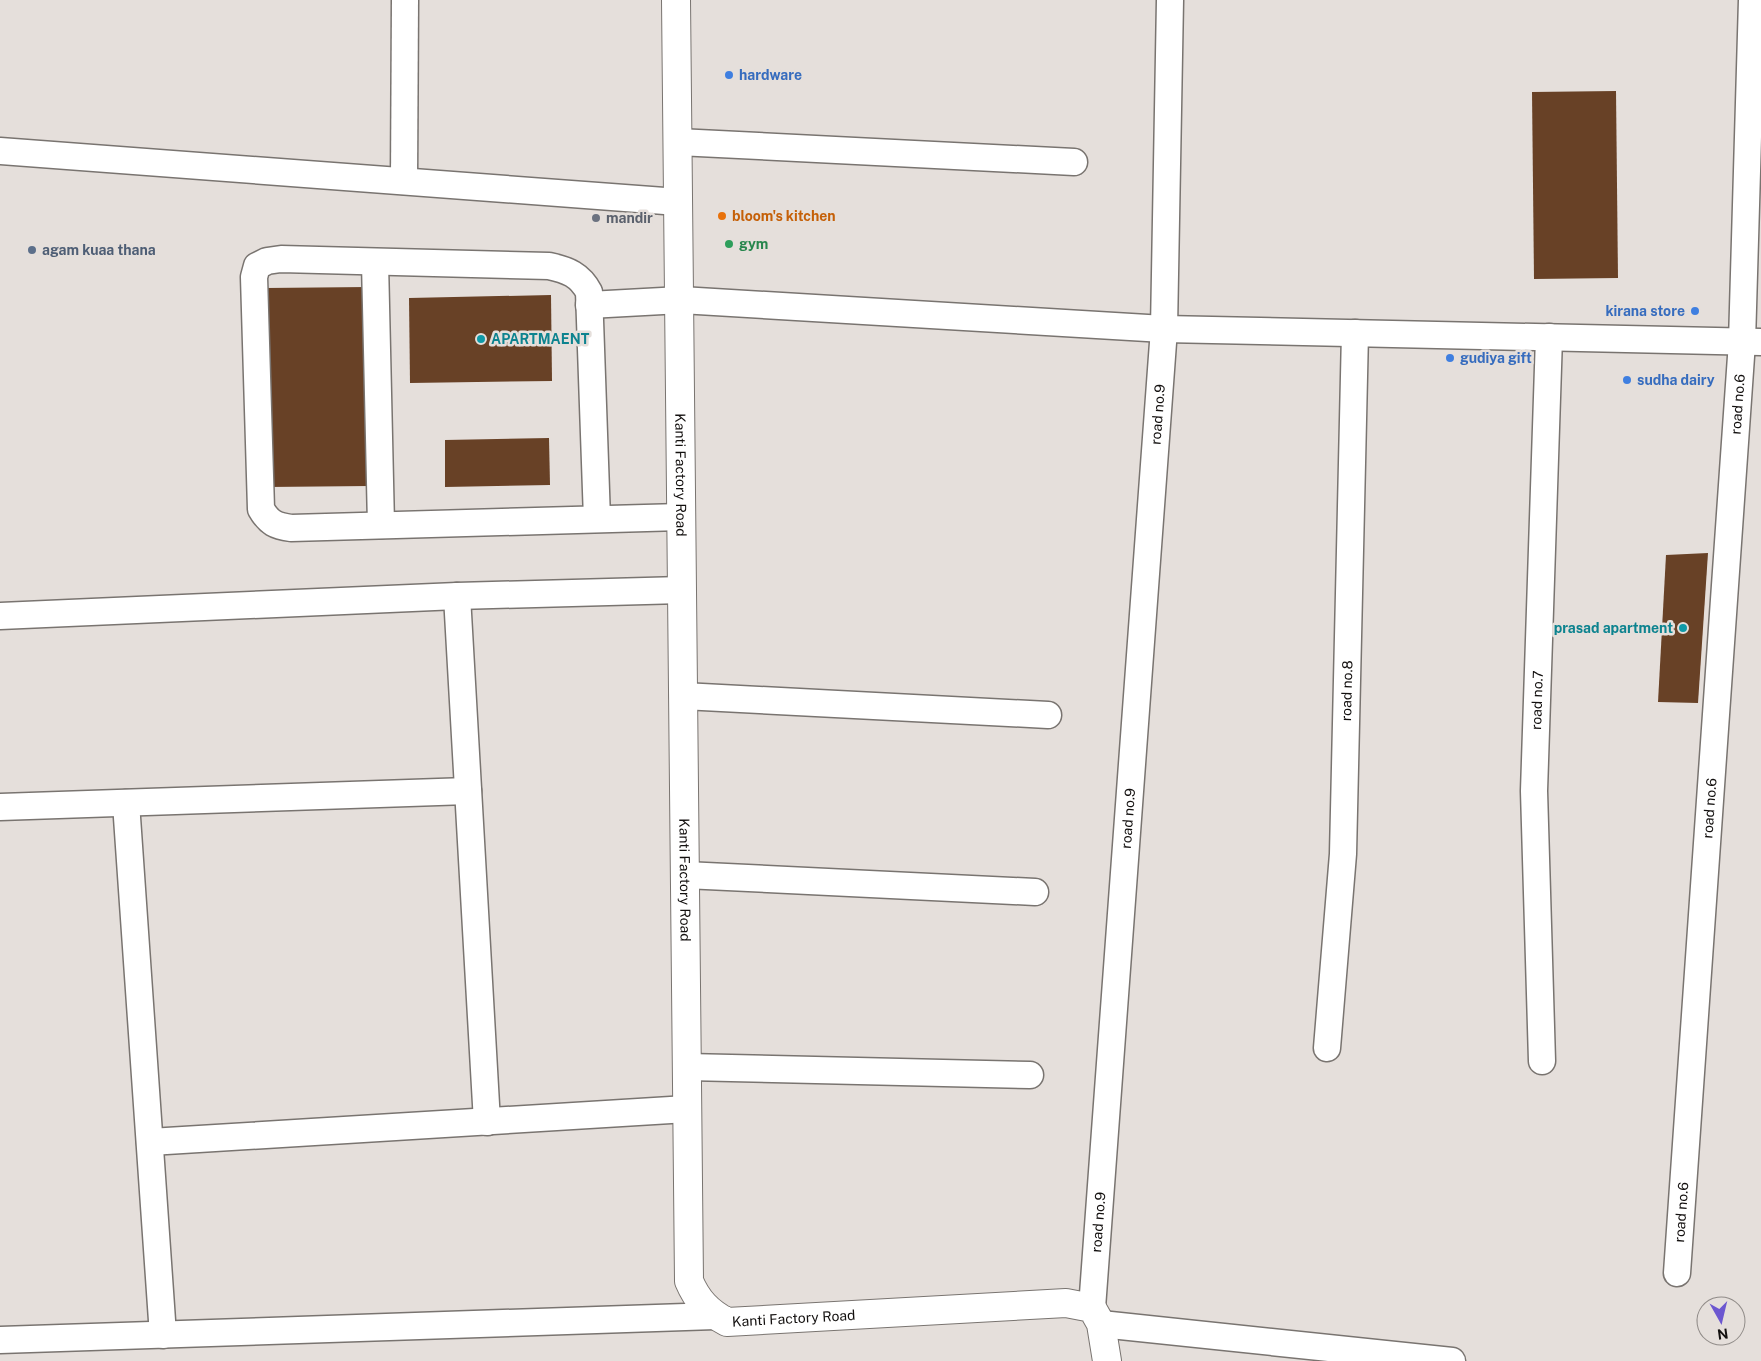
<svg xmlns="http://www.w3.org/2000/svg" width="1761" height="1361" viewBox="0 0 1761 1361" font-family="'Public Sans',sans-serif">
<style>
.building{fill:#684126}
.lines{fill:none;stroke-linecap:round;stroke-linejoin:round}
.minor-casing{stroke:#797470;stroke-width:29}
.tertiary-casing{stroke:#797470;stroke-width:30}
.minor{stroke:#fff;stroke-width:26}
.tertiary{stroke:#fff;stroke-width:28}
.shop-dot{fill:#3f7fe0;stroke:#e5dfdb;stroke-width:2}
.food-dot{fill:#e8710a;stroke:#e5dfdb;stroke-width:2}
.worship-dot{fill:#6b7280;stroke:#e5dfdb;stroke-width:2}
.leisure-dot{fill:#2e9e5b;stroke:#e5dfdb;stroke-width:2}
.service-dot{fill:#5c6f8a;stroke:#e5dfdb;stroke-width:2}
.culture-dot{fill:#0f9aa8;stroke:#e5dfdb;stroke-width:2}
.labels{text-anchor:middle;stroke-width:5;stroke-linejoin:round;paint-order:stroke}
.shop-label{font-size:14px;font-weight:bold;fill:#366cbe;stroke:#e5dfdb;text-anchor:start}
.food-label{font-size:14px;font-weight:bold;fill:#c56008;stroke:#e5dfdb;text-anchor:start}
.worship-label{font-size:14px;font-weight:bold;fill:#5b616d;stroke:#e5dfdb;text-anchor:start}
.leisure-label{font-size:14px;font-weight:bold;fill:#27864d;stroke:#e5dfdb;text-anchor:start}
.service-label{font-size:14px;font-weight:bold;fill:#4e5e75;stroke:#e5dfdb;text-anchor:start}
.culture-label{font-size:14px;font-weight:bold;fill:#0d838f;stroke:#e5dfdb;text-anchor:start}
.street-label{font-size:14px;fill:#13100f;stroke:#e5dfdb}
</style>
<rect width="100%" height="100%" fill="#e5dfdb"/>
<g class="building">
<polygon points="1616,91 1618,278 1534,279 1532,92"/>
<polygon points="368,287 369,486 268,487 266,288"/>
<polygon points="551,295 552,381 410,383 409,298"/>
<polygon points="549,438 550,485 445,487 445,440"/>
<polygon points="1708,553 1698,703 1658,702 1666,555"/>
</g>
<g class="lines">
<g class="minor-casing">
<g id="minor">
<polyline points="678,142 1074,162"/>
<polyline points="0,151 678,202"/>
<polyline points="404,181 405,0"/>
<polyline points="375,262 381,525"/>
<polyline points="589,305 681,300 1164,329 1761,342"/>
<path d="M597 519 589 292C580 275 568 270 549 266L281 259 267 261 257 266 254 277 261 509C269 523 276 526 291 528L681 517"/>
<polyline points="457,596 487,1122"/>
<polyline points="0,616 457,596 682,590"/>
<polyline points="683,696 1048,715"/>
<polyline points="126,803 163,1335"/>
<polyline points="0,807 468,791"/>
<polyline points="685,875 1035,892"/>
<path id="s1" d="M1327 1048 1343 854 1355 333"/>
<path id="s2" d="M1542 1061 1534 791 1549 337"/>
<polyline points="687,1067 1030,1075"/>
<polyline points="150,1142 687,1109"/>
<path id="s3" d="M1677 1273 1742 342 1752 0"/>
<path id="s4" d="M1092 1308 1164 329 1170 0"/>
<polyline points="1101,1324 1452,1361"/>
<polyline points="0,1340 715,1316"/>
</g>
</g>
<g class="tertiary-casing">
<g id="tertiary">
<path id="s5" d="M676 0 689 1281C697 1300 708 1312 727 1322L1066 1303 1092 1308 1101 1324 1107 1361"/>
</g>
</g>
<use href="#minor" class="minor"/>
<use href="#tertiary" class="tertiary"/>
</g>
<g class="shop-dot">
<circle cx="729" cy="75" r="5"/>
<circle cx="1695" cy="311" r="5"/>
<circle cx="1450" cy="358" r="5"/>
<circle cx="1627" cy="380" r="5"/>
</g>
<circle class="food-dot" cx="722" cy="216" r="5"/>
<circle class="worship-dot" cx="596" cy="218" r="5"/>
<circle class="leisure-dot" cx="729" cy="244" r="5"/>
<circle class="service-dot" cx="32" cy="250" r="5"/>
<g class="culture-dot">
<circle cx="481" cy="339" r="5"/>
<circle cx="1683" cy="628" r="5"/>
</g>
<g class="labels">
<g class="shop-label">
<text x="739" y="80">hardware</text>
<text x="1685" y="316" text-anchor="end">kirana store</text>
<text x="1460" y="363">gudiya gift</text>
<text x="1637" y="385">sudha dairy</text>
</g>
<g class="food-label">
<text x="732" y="221">bloom's kitchen</text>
</g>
<g class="worship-label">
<text x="606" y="223">mandir</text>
</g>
<g class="leisure-label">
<text x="739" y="249">gym</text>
</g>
<g class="service-label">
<text x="42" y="255">agam kuaa thana</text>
</g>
<g class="culture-label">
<text x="491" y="344">APARTMAENT</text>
<text x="1673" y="633" text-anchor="end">prasad apartment</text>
</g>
<g class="street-label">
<text dy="5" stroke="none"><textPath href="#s3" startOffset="871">road no.6</textPath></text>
<text dy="5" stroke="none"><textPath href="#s4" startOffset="896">road no.9</textPath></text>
<text dy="5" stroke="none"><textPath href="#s5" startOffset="475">Kanti Factory Road</textPath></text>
<text dy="5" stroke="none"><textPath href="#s1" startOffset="358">road no.8</textPath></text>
<text dy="5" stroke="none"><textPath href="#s2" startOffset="361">road no.7</textPath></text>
<text dy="5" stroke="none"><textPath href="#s3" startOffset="466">road no.6</textPath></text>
<text dy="5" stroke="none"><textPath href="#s4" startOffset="491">road no.9</textPath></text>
<text dy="5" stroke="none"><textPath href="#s5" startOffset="880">Kanti Factory Road</textPath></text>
<text dy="5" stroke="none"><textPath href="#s3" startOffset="61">road no.6</textPath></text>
<text dy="5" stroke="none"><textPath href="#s4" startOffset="86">road no.9</textPath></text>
<text dy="5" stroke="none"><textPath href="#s5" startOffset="1405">Kanti Factory Road</textPath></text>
</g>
</g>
<g transform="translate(1721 1321) rotate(172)"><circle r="24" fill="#e5dfdb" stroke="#918c89"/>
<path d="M0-4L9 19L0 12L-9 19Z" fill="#6c57d0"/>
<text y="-8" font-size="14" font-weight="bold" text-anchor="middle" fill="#13100f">N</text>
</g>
</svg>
